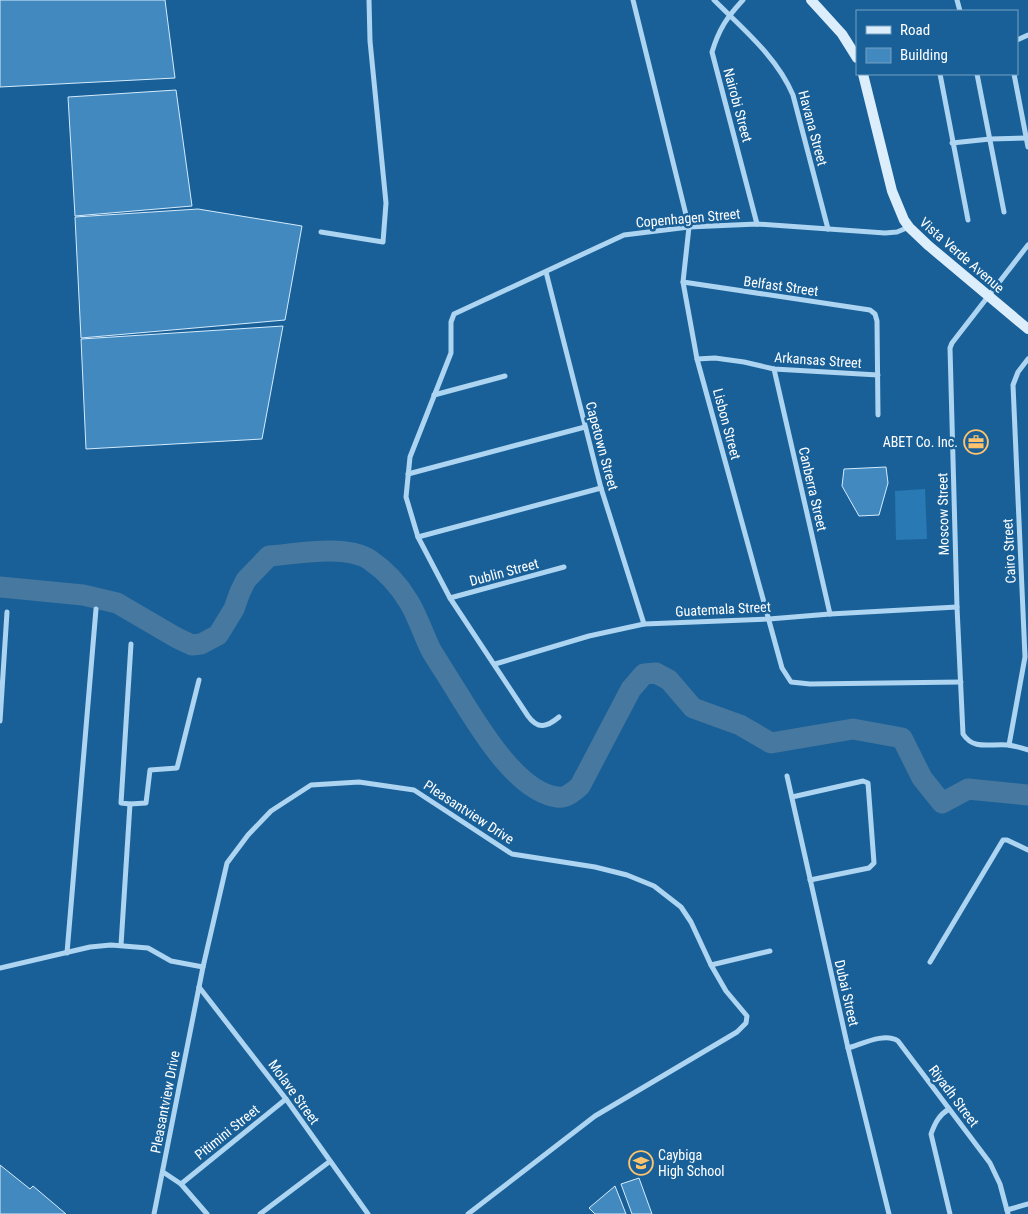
<svg xmlns="http://www.w3.org/2000/svg" width="1028" height="1214" viewBox="0 0 1028 1214" font-family="'Roboto Condensed',sans-serif">
<style>
.green{fill:#2979b4}
.lines{fill:none;stroke-linecap:round;stroke-linejoin:round}
.river{stroke:#47789f;stroke-width:21}
.building{fill:#4289bf;stroke:#d4ebfc}
.street{stroke:#add4f1;stroke-width:5}
.secondary{stroke:#dcedfb;stroke-width:10}
.labels{text-anchor:middle;stroke-width:5;stroke-linejoin:round;paint-order:stroke}
.street-label{font-size:14px;fill:#fff;stroke:#196098}
.poi-label{font-size:14px;fill:#fff;stroke:#196098;text-anchor:end}
</style>
<rect width="100%" height="100%" fill="#196098"/>
<polygon class="green" points="925,489 927,539 896,540 895,491"/>
<g class="lines">
<path class="river" d="M0 587 83 595 117 603 177 638 192 645 201 644 218 635 234 609 240 592 246 580 269 556C297 554 345 544 370 560 386 571 399 585 409 602 418 617 423 634 431 650 440 665 450 680 459 695 479 727 517 792 557 797 566 799 574 791 580 786L631 689 644 674 656 673 669 680 693 708 740 725 771 743 853 729 902 738 922 778 942 803 968 789 1028 795"/>
</g>
<g class="building">
<polygon points="0,0 165,0 175,78 0,87"/>
<polygon points="176,90 192,206 75,216 68,97"/>
<polygon points="198,209 302,226 285,320 81,338 75,217"/>
<polygon points="283,326 262,439 86,449 81,339"/>
<polygon points="886,467 888,483 879,515 859,516 842,486 844,469"/>
<polygon points="0,1165 30,1189 33,1186 66,1214 0,1214"/>
<polygon points="639,1178 652,1214 632,1214 621,1184"/>
<polygon points="615,1186 626,1214 595,1214 589,1208"/>
</g>
<g class="lines">
<g class="street">
<polyline points="633,0 689,227 683,282 697,359 782,668 791,682 810,684 961,682"/>
<path d="M714 0C743 29 777 57 793 95L828 229"/>
<path d="M743 0C727 17 719 29 712 52L757 224"/>
<polyline points="957,0 960,11"/>
<polyline points="1017,40 1028,35"/>
<polyline points="940,74 968,220"/>
<polyline points="977,74 1004,212"/>
<polyline points="1014,74 1028,147"/>
<polyline points="952,143 990,139 1028,138"/>
<polyline points="321,232 383,242 386,203 370,41 369,0"/>
<path d="M1028 245 952 343 950 348 957 607 963 734C974 751 991 743 1008 745 1015 746 1022 748 1028 750"/>
<polyline points="546,272 601,488 644,624"/>
<polyline points="683,282 870,310 875,314 877,321 878,415"/>
<polyline points="697,359 715,358 744,362 774,369 878,375"/>
<polyline points="774,369 830,614"/>
<polyline points="434,395 505,376"/>
<polyline points="408,474 585,427"/>
<polyline points="418,537 601,488"/>
<polyline points="450,598 564,567"/>
<polyline points="495,664 589,636 644,624 769,619 830,614 957,607"/>
<path d="M559 717C547 727 538 730 528 716L450 598 418 537 406 497 410 457 451 353V322L454 314 624 235 689 227 757 224 885 233 897 232 909 227"/>
<polyline points="0,721 7,612"/>
<polyline points="1009,745 1025,657 1013,385 1018,372 1028,359"/>
<polyline points="787,776 848,1048 889,1214"/>
<polyline points="792,797 863,781 868,783 874,863 869,868 810,880"/>
<polyline points="130,804 146,803 150,770 177,768 199,680"/>
<polyline points="121,945 130,804 121,803 131,644"/>
<polyline points="67,953 96,609"/>
<polyline points="930,962 1003,840 1007,840 1028,850"/>
<polyline points="711,965 770,951"/>
<polyline points="0,968 90,947 111,945 148,948 171,961 203,967"/>
<polyline points="199,987 286,1099 368,1214"/>
<path d="M848 1048C862 1044 885 1032 898 1041L990 1163 1000 1184 1008 1214"/>
<path d="M949 1109C939 1115 935 1123 931 1134L950 1214"/>
<polyline points="163,1172 181,1184 207,1214"/>
<polyline points="181,1184 286,1099"/>
<polyline points="1007,1210 1028,1204"/>
<polyline points="154,1214 203,967 227,863 248,835 271,811 311,785 359,782 414,790 512,854 595,867 627,875 654,886 681,907 691,922 711,965 726,991 747,1016 746,1023 737,1032 595,1116 468,1214"/>
<polyline points="260,1214 329,1162"/>
</g>
<g class="secondary">
<polyline points="811,0 842,34 857,58"/>
<polyline points="863,74 892,191 904,220 909,227 929,246 1028,329"/>
</g>
</g>
<defs>
<g id="office-ring" transform="scale(1.25)"><circle r="9.5" fill="#196098" stroke="#ffc36d" stroke-width="1.5"/><path d="M-6-3h4V-5.5h4V-3h4V5H-6ZM-1-4.5V-3h2v-1.5ZM-6 0V1H6V0Z" fill="#ffc36d"/></g>
<g id="school-ring" transform="scale(1.25)"><circle r="9.5" fill="#196098" stroke="#ffc36d" stroke-width="1.5"/><path d="M0-5L7-2L0 1L-7-2ZM-4 1L0 2.5L4 1V4Q0 6-4 4Z" fill="#ffc36d"/></g>
</defs>
<g fill-rule="evenodd">
<use href="#office-ring" x="976" y="442"/>
<use href="#school-ring" x="641" y="1163"/>
</g>
<g class="labels">
<g class="street-label">
<text transform="translate(738 105) rotate(75)" y="5">Nairobi Street</text>
<text transform="translate(813 128) rotate(75)" y="5">Havana Street</text>
<text transform="translate(688 218) rotate(-5)" y="5">Copenhagen Street</text>
<text transform="translate(962 255) rotate(41)" y="5">Vista Verde Avenue</text>
<text transform="translate(781 286) rotate(8)" y="5">Belfast Street</text>
<text transform="translate(818 360) rotate(4)" y="5">Arkansas Street</text>
<text transform="translate(727 424) rotate(75)" y="5">Lisbon Street</text>
<text transform="translate(602 446) rotate(75)" y="5">Capetown Street</text>
<text transform="translate(813 489) rotate(77)" y="5">Canberra Street</text>
<text transform="translate(943 514) rotate(-91)" y="5">Moscow Street</text>
<text transform="translate(1009 551) rotate(-93)" y="5">Cairo Street</text>
<text transform="translate(504 572) rotate(-15)" y="5">Dublin Street</text>
<text transform="translate(723 609) rotate(-3)" y="5">Guatemala Street</text>
<text transform="translate(469 812) rotate(33)" y="5">Pleasantview Drive</text>
<text transform="translate(847 993) rotate(77)" y="5">Dubai Street</text>
<text transform="translate(294 1092) rotate(54)" y="5">Molave Street</text>
<text transform="translate(954 1096) rotate(53)" y="5">Riyadh Street</text>
<text transform="translate(165 1102) rotate(-79)" y="5">Pleasantview Drive</text>
<text transform="translate(227 1132) rotate(-39)" y="5">Pitimini Street</text>
</g>
<g class="poi-label">
<text x="958" y="447">ABET Co. Inc.</text>
<text x="658" y="1160" text-anchor="start">Caybiga<tspan x="658" dy="16">High School</tspan></text>
</g>
</g>
<rect x="856" y="10" width="162" height="65" fill="#196098" stroke="#75a0c1"/>
<rect x="866" y="26" width="25" height="8" fill="#dcedfb" stroke="#75a0c1"/>
<text x="900" y="35" font-size="15" fill="#ffffff">Road</text>
<rect x="866" y="48" width="25" height="15" fill="#4289bf" stroke="#75a0c1"/>
<text x="900" y="60" font-size="15" fill="#ffffff">Building</text>
</svg>
